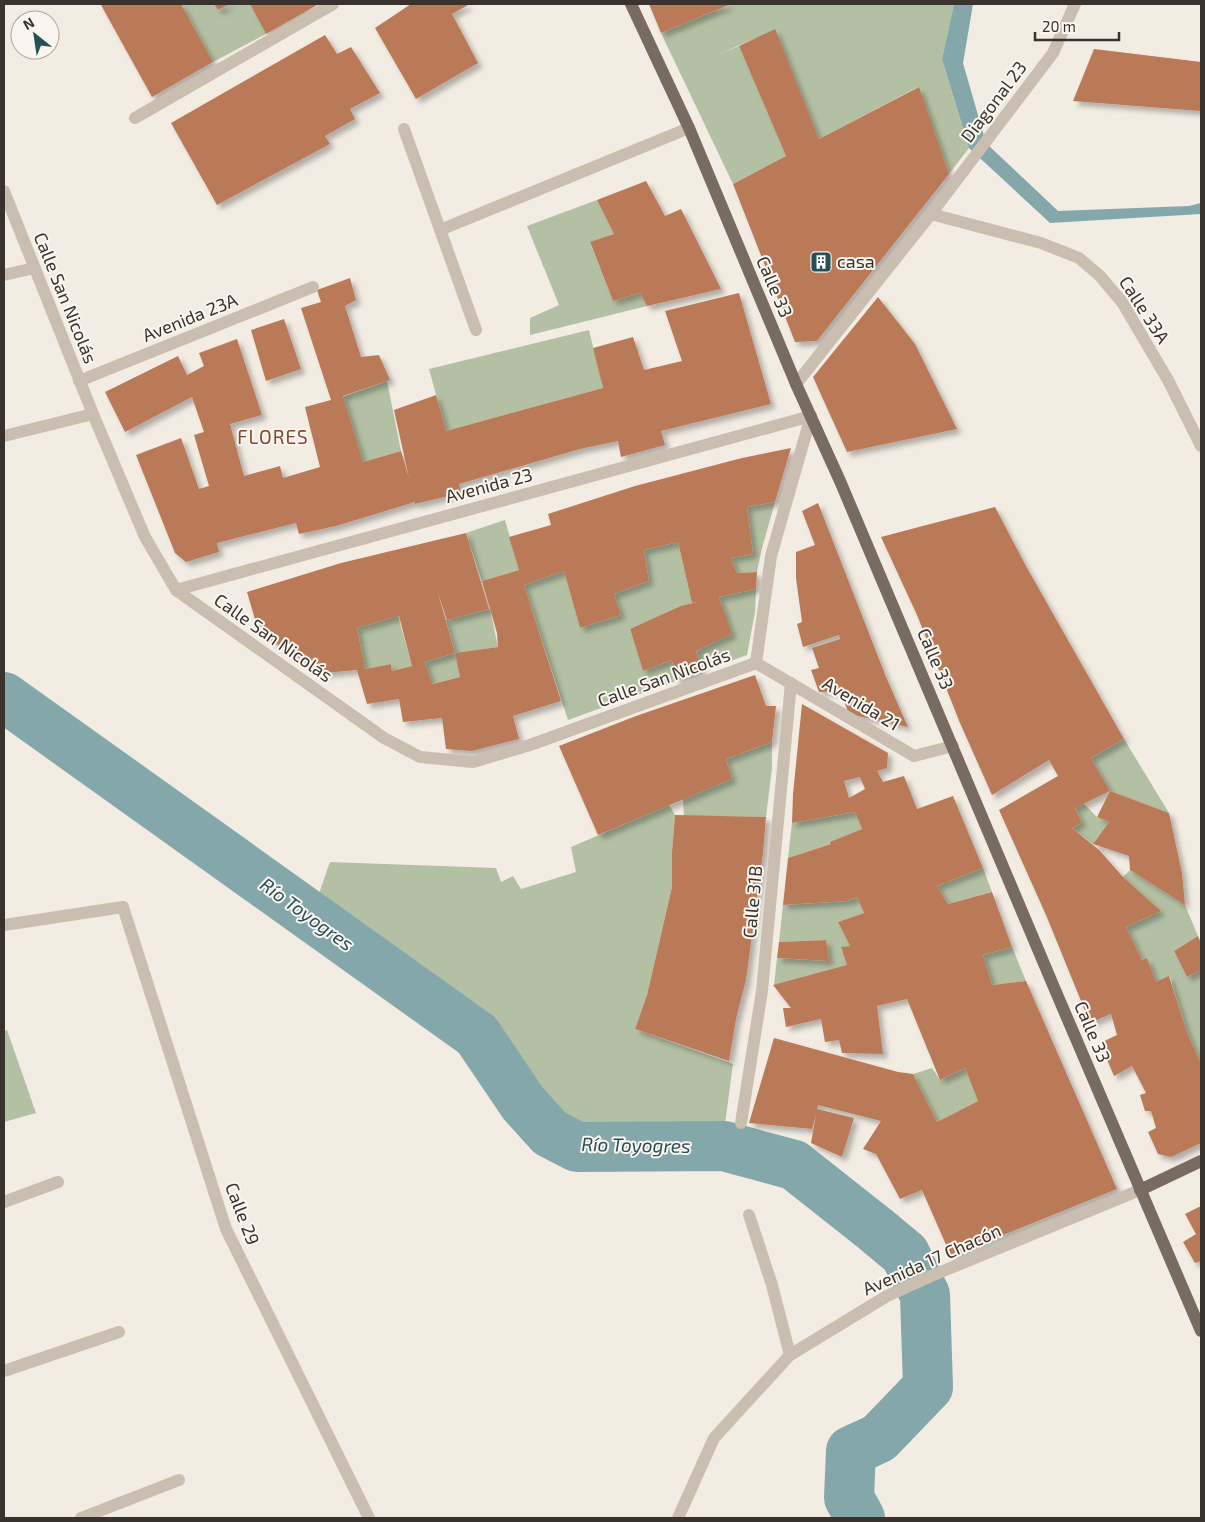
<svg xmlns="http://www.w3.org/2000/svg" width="1205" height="1522" viewBox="0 0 1205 1522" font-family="'Exo 2',sans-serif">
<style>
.green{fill:#b4c0a4}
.water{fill:#84a7ac}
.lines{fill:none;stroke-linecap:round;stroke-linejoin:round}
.river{stroke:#84a7ac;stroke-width:50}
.building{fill:#ba7a58;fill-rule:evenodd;filter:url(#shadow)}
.minor{stroke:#c9beb0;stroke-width:12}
.major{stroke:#796b60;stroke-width:12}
.labels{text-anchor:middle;stroke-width:4;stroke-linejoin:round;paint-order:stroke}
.street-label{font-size:18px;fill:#39322d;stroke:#faf6ef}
.poi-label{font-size:18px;fill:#39322d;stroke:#faf6ef;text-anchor:start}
.neighbourhood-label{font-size:19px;letter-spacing:1px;fill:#80492d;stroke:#faf6ef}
.water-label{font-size:19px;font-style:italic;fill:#264f57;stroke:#faf6ef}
</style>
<defs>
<filter id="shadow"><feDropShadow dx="4.5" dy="4.5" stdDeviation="2.5" flood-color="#0004"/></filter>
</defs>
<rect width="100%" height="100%" fill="#f2ece3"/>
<g class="green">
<polygon points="181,4 214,4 218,10 230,4 250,4 266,34 213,62"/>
<polygon points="731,4 954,4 942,59 969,148 949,174 918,87 819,139 774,30 717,55 739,46 786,156 733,184 661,33"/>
<polygon points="597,200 614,234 590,243 613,301 640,293 647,306 530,335 530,318 559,305 527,226"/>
<polygon points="589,330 603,388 446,431 429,369"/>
<polygon points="387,381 401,451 363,462 343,397"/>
<polygon points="775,502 761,552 757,572 737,573 731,558 753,554 747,507"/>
<polygon points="505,520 519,570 482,581 466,533"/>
<polygon points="678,542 692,603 630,629 643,671 672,660 676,681 568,720 524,585 564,571 580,628 621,615 614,594 649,581 644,550"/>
<polygon points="756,589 755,612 747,655 702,671 696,651 731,634 719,597"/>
<polygon points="490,609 498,647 456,653 460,677 431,684 425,662 455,653 446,620"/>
<polygon points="398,616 412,666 392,671 391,664 365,669 357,628"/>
<polygon points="1124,739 1169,813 1110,791 1091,758"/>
<polygon points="772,742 772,768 766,817 684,816 683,799 732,779 726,759"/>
<polygon points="1083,803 1097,817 1109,822 1093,844 1072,828 1082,823 1075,808"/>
<polygon points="669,805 675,815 672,853 672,887 647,995 635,1029 733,1064 722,1147 577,1147 550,1133 525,1105 478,1033 311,916 330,862 496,868 501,882 513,876 521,889 576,872 571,847"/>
<polygon points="855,812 862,829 831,842 831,844 788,858 792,823"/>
<polygon points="983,868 992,892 948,904 937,886"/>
<polygon points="1130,870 1185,905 1198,936 1174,951 1187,977 1201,970 1201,1063 1188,1035 1170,977 1156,982 1147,958 1142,960 1126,927 1161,911 1123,877"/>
<polygon points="857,897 864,913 838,922 850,946 841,948 848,966 774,985 777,958 829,961 826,940 779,942 783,905 847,901"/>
<polygon points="1012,947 1026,981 992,985 983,955"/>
<polygon points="7,1030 36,1113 4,1122 4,1031"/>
<polygon points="932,1068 940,1080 965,1068 978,1101 937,1122 913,1074"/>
</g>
<polygon class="water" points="954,4 973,4 963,63 986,143 1058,211 1189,206 1201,203 1201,214 1050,223 969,148 942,59"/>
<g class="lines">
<polyline class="river" points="4,697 477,1035 523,1103 550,1133 577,1147 724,1146 794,1165 875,1229 905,1254 925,1295 928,1387 879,1438 851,1451 849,1498 860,1518"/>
</g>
<g class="building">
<polygon points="103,4 181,4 213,62 152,97 101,5"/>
<polygon points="214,4 230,4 218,10"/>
<polygon points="250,4 319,4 266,34"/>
<polygon points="411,4 470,4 452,14 478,63 416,99 375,28"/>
<polygon points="649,4 731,4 661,33"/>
<polygon points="775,29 819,139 919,87 949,174 817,341 795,342 733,184 786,156 739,46"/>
<polygon points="325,35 337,54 351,47 380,93 350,109 355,119 325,136 330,144 217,205 171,123"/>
<polygon points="1094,49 1201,62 1201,111 1073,101"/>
<polygon points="646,181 665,216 681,209 721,289 647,306 640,293 613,301 590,242 614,234 597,200"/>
<polygon points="350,278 356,300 345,306 361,357 379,355 390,380 343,396 363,462 401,451 409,478 394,410 436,395 450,445 446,431 603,388 593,348 633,337 644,370 682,361 665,311 739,293 771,404 661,431 665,445 621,457 618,441 580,449 459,484 461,493 415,504 415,502 336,526 299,534 296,523 217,543 219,552 186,562 175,553 136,455 181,438 199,489 209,486 194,435 204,432 192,397 125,432 105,392 178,356 187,375 204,366 199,353 237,339 262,415 230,424 244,476 280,466 283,478 320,467 305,407 331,400 301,308 321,302 317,290"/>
<polygon points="878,297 915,344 957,429 847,452 813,377"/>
<polygon points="284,319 301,369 266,381 251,330"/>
<path d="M791 448 775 502 747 507 753 554 731 558 737 573 757 572 756 589 719 597 732 634 696 651 702 671 676 681 672 660 643 671 630 629 681 606 701 601 692 603 678 542 644 550 649 581 614 594 621 615 580 628 564 571 524 585 561 701 513 716 519 739 472 751 446 749 442 718 403 722 399 699 367 704 357 670 324 673 259 633 247 592 341 563 466 533 489 609 447 620 437 590 455 653 425 662 432 684 460 677 455 653 498 647 497 633 482 581 519 570 509 537 551 525 548 514 635 486 742 458ZM399 616 412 666 392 671 391 664 365 669 357 628Z"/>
<polygon points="818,503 886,677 908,727 849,714 840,691 819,692 811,670 819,668 812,648 840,639 839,635 803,647 797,624 802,622 796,578 796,552 815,545 802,511"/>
<polygon points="995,507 1027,568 1124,739 1091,758 1110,791 1169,813 1182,873 1185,905 1130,870 1129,856 1093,844 1109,822 1097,817 1110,791 1075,808 1082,823 1072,828 1099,850 1123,877 1161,911 1126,927 1142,960 1147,958 1156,982 1169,976 1188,1035 1201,1063 1201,1143 1171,1157 1158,1154 1148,1132 1156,1128 1151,1111 1145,1111 1140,1095 1146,1093 1132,1066 1114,1076 1100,1043 1117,1035 1111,1014 1090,1023 1046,915 999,810 1058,776 1049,760 992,795 960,723 917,615 881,537"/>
<polygon points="755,675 766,706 776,706 772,742 726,759 732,779 598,835 559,746 636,716"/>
<path d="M802 704 888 753 887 768 877 771 883 782 904 776 917 809 953 796 983 868 937 886 948 904 992 892 1012 947 983 955 992 985 1026 981 1117 1189 951 1256 922 1190 900 1199 876 1154 863 1149 881 1121 818 1105 817 1109 854 1118 842 1157 811 1143 816 1115 812 1129 749 1123 774 1038 898 1072 913 1074 937 1122 978 1101 965 1068 940 1080 907 999 877 1006 883 1054 842 1053 839 1040 825 1042 821 1019 786 1027 783 1008H791L773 985 847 965 841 947 850 946 838 922 864 913 857 897 847 901 783 905 788 858 831 844 830 842 862 829 855 812 792 823 793 794ZM860 777 865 789 849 798 844 781Z"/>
<polygon points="675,815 766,817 763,853 746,980 736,1019 729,1061 635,1029 647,995 672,887 672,852"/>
<polygon points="1198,936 1201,943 1201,970 1187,977 1174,951"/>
<polygon points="826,940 829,961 777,958 779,942"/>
<polygon points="1201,1206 1201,1261 1195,1263 1183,1242 1196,1234 1185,1214"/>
</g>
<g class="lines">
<g class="minor">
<polyline points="135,118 333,4"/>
<polyline points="404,129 476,330"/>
<polyline points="4,191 93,414 145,537 176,590 384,738 420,757 473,762 530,745 756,663"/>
<polyline points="931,214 1041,243 1079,258 1100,276 1122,302 1168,380 1201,446"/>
<polyline points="440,230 689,128"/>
<polyline points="4,275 34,268"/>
<polyline points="79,381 313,287"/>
<polyline points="796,384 931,214 1053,53 1075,4"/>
<polyline points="4,436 93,414"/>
<polyline points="176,590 811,416"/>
<polyline points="756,663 771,556 811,416"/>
<polyline points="756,663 914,756 953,746"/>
<polyline points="4,925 123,907 226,1229 369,1518"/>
<polyline points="741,1123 762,991 791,683"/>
<polyline points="4,1202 58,1182"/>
<polyline points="749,1215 772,1285 790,1355"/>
<polyline points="4,1371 119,1332"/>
<polyline points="81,1518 179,1480"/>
<polyline points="678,1518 714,1438 790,1355 887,1296 931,1276 1140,1190"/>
</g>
<g class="major">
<polyline points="631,4 689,128 796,384 840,481 1056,992 1201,1331"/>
<polyline points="1140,1190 1201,1161"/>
</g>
</g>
<defs>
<g id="building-square" transform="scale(1.125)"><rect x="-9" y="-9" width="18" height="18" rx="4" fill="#264f57" stroke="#faf6ef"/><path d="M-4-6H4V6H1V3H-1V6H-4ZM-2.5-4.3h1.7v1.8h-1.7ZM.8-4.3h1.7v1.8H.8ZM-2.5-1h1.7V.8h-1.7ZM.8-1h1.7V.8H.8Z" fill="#fff"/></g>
</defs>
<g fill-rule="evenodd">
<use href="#building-square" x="821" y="262"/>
</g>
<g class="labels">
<g class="street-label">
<text transform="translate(994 102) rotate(-53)" y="6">Diagonal 23</text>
<text transform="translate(774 287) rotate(67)" y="6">Calle 33</text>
<text transform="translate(65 298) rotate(68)" y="6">Calle San Nicolás</text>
<text transform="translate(1144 310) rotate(57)" y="6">Calle 33A</text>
<text transform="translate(190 318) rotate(-22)" y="6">Avenida 23A</text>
<text transform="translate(489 486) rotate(-15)" y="6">Avenida 23</text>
<text transform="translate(273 638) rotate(35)" y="6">Calle San Nicolás</text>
<text transform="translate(935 659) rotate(67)" y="6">Calle 33</text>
<text transform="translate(664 678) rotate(-20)" y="6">Calle San Nicolás</text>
<text transform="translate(861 704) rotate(31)" y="6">Avenida 21</text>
<text transform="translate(753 902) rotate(-85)" y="6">Calle 31B</text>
<text transform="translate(1092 1032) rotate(67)" y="6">Calle 33</text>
<text transform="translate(242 1214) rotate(69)" y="6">Calle 29</text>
<text transform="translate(932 1260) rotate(-24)" y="6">Avenida 17 Chacón</text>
</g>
<g class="poi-label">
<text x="837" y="268">casa</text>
</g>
<g class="neighbourhood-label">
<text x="273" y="444">FLORES</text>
</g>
<g class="water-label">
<text transform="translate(307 914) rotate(36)" y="7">Río Toyogres</text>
<text transform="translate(636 1145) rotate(1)" y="7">Río Toyogres</text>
</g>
</g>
<rect width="1205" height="1522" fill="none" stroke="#39322d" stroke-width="10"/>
<g transform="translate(35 35) rotate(330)"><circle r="24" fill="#faf6ef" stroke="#ada8a1"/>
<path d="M0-4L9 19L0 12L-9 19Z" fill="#264f57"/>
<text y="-8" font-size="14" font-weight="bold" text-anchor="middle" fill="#39322d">N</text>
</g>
<path d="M1035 32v8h84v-8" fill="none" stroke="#39322d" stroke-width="2.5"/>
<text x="1042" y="32" font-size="15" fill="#39322d" stroke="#faf6ef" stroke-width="4" paint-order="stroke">20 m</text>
</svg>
